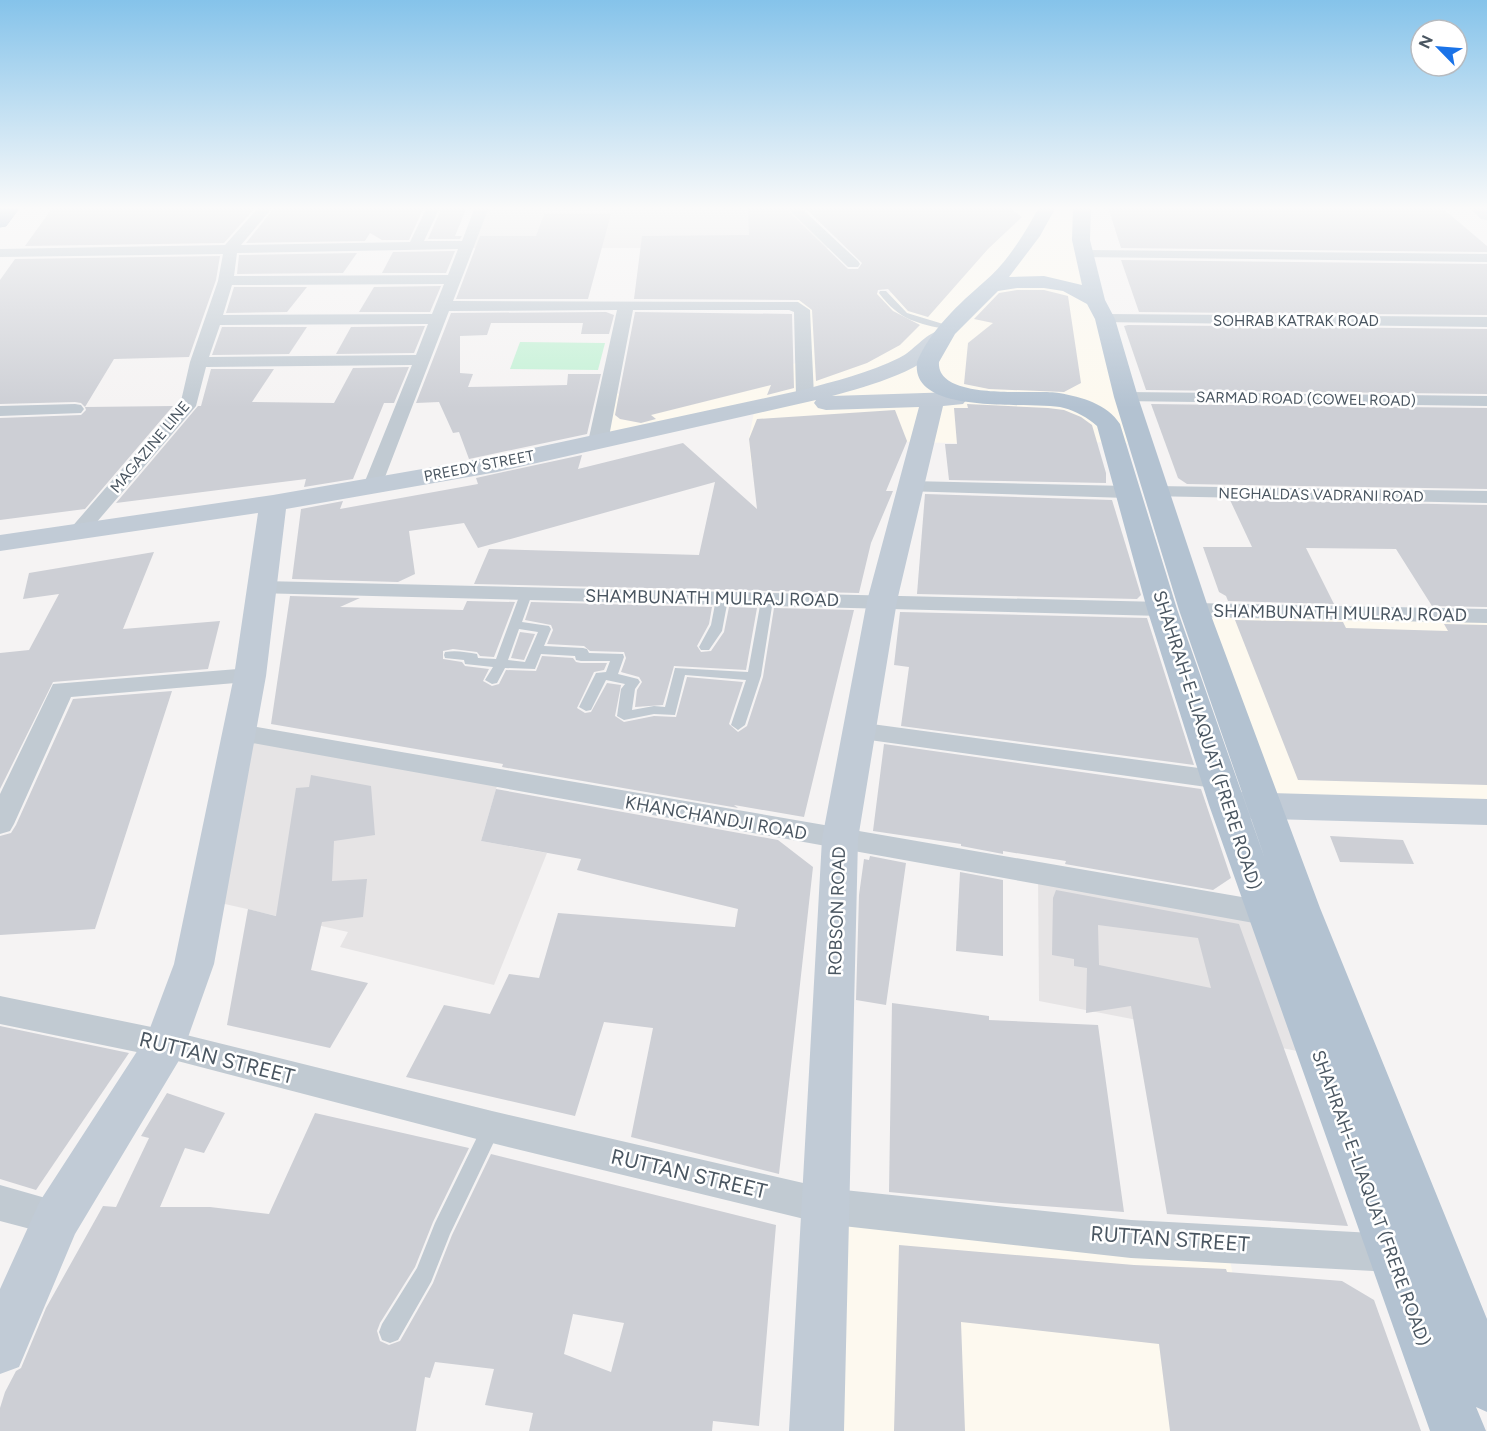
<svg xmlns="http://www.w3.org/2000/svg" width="1487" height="1431" viewBox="0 0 1487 1431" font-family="Figtree,sans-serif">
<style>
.commercial{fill:#fdf9ef}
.education{fill:#e6e4e5}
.green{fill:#c3f1d5}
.building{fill:#cdcfd5;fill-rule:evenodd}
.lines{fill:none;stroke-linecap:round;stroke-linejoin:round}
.highway-casing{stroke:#7690ad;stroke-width:1}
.lane{fill:#c1cad2;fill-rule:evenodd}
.street{fill:#c1cad2;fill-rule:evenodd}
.secondary{fill:#c1cbd6;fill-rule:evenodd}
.primary{fill:#b3c2d1;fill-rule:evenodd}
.highway{fill:#8ba5c1;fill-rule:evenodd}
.labels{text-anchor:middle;stroke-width:5;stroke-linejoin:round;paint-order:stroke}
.far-street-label{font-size:15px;fill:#4a5661;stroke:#fff}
.street-label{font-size:18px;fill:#4a5661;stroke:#fff}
.near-street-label{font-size:21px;fill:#4a5661;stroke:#fff}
</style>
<rect width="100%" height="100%" fill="#f5f3f3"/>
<g class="commercial">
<polygon points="957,207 1084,207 1105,319 1140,444 1017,439 1018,445 878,441 848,456 751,465 749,438 755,407 598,442 608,394 695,391 803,361 797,293 919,293"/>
<polygon points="1193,610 1487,616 1487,811 1265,807"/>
<polygon points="824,1206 1227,1244 1262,1431 816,1431"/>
</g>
<g class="education">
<polygon points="482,207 792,207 837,248 466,248"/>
<polygon points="239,733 499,779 481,841 547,853 494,985 340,947 348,932 207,900"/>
<polygon points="1038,872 1265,913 1318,1055 1039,1001"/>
</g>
<polygon class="green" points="520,342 605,343 598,370 510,369"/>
<g class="building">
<polygon points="53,207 256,207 224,243 25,246"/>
<polygon points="275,207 424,207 409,240 382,240 370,233 365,241 246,243"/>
<polygon points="442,207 467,207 455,236 462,236 460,239 428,239"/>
<polygon points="748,207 784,207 848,269 858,269 862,263 804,207 1009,207 1022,217 988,249 928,317 908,311 888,289 878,290 877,294 893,311 920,325 900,345 867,363 816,381 812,310 799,300 634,299 642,236 749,235"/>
<polygon points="1108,207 1441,207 1487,246 1487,252 1121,248"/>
<polygon points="544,214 611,214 588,299 456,299 480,236 536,236"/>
<polygon points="455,251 446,273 382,273 393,252"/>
<polygon points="357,253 343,273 237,274 239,255"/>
<polygon points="220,256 216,280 189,357 114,359 85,407 81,403 75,402 0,404 0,280 15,259"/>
<polygon points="1121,260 1487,264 1487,315 1139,312"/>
<polygon points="441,286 430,312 359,312 374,287"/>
<polygon points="234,287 307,287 287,312 226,313"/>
<polygon points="1017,290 1044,290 1068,296 1081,383 1064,392 989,389 964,384 968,343 993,323 974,319 999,293"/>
<polygon points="606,312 614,315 609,334 581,334 583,323 491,323 487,335 460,336 460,373 473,374 468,387 567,385 568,374 601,374 587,434 469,459 459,432 453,433 439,402 416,403 451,313"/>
<polygon points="635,312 792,314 794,388 767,395 771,385 651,415 656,419 641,423 620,419 615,415"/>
<polygon points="1128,325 1487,329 1487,394 1146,390 1124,326"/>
<polygon points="425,326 414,353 336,354 351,327"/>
<polygon points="222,327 307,327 289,354 212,355"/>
<polygon points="409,367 394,403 384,403 353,479 304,487 306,479 116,503 198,406 201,406 211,369 274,369 252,402 334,403 353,368"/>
<polygon points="967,404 1048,408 1064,410 1081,417 1092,425 1106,473 1106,483 949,480 945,444 957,444 954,408 968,408"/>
<polygon points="1151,404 1487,408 1487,489 1187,484 1178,478"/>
<polygon points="173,406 85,509 0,520 0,418 81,415 86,410 85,407"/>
<polygon points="895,410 907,441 886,491 893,491 871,543 859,593 474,584 489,549 699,555 715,482 478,548 464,523 409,531 415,574 398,582 292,579 301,509 343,501 340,509 478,484 476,478 582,455 578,469 683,443 757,509 749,439 757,419"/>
<polygon points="925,494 1112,500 1141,595 1137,599 917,594"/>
<polygon points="1230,500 1487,505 1487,607 1432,606 1396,549 1306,548 1334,604 1228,601 1226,596 1219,592 1203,547 1252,547"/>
<polygon points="154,552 123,629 220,621 208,669 53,682 0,789 0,653 29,650 59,594 23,599 29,573"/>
<polygon points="290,596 360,598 340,607 463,610 467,601 515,602 494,657 480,656 477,652 453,649 443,651 443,659 462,662 465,666 489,669 483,681 492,686 499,684 506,670 536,671 542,656 573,658 576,662 581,663 607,663 604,670 594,672 577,708 585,713 591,712 607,683 621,685 615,716 624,722 654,716 676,717 687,677 743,682 729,724 738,732 747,726 763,677 774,608 854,610 804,817 734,805 738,808 502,767 503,764 271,724"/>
<polygon points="531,602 712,607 709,624 697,646 701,652 711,651 724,632 729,607 757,608 746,670 674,666 663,705 635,707 637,690 642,682 639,677 621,672 626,658 624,652 590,651 584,646 547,644 553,630 551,625 525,620"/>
<polygon points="900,612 1147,618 1194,765 901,726 909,667 894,665"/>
<polygon points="1235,620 1343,622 1346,628 1448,631 1444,624 1487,625 1487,785 1298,780"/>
<polygon points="520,632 535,634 524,660 511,658"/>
<polygon points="172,691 95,929 0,935 0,836 11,833 16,825 73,699"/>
<polygon points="884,744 1201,789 1231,878 1213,890 1065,864 1066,861 1003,851 1003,854 961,846 961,844 873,831"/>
<polygon points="311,775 371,786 375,835 334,841 332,881 367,879 363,917 322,922 311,970 368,983 330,1048 227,1025 248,909 276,916 296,788 309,787"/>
<polygon points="496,789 778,840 813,867 779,1174 631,1137 653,1028 604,1022 575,1116 406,1077 444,1005 490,1014 509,974 539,978 558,913 735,927 738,909 577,870 581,859 481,841"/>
<polygon points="1330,836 1403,840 1414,864 1340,862"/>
<polygon points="870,856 906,863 886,1005 856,1000 859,895 864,859 869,860"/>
<polygon points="960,872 1003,880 1003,956 956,951"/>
<path d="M1056 890 1239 924 1348 1226 1167 1214 1131 1006 1086 1013 1087 968 1074 966V959L1052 955 1053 898ZM1098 925 1198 938 1211 988 1099 965Z"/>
<polygon points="892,1003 989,1016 989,1020 1098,1025 1124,1212 1001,1203 889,1192"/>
<polygon points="0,1026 129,1053 36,1190 0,1179"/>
<path d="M167 1093 225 1113 204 1153 185 1148 160 1207H210L269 1214 315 1113 469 1148 433 1222 415 1267 380 1323 377 1331 380 1341 389 1345 400 1341 433 1283 452 1235 491 1154 776 1225 759 1426 713 1421 712 1431H529L533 1413 485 1405 494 1369 435 1362 430 1378 425 1377 416 1431H0V1408L5 1392 16 1371 21 1368 46 1308 103 1206 116 1207 149 1138 141 1136ZM573 1314 624 1323 611 1372 564 1354Z"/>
<polygon points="899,1245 1134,1265 1226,1269 1227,1272 1342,1281 1374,1300 1421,1431 1170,1431 1159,1344 961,1322 965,1431 894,1431"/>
</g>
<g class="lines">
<g class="highway-casing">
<polygon id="highway" points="2,207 20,207 6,226 0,227 0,210"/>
</g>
<g class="lane">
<path d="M880 291H886L907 313 953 327 949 330C917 323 900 321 879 293Z"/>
<path d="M526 590 532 594 522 622 549 626 551 629 544 646 583 648 587 649 589 653 623 654 624 657 618 674 638 679 640 682 635 689 632 710 654 706 665 707 675 668 748 672 761 600 767 596 771 597 773 600 761 676 745 725 738 730 731 725 746 680 685 675 675 715 654 714 624 720 617 716 621 689 625 684 606 680 591 710 586 711 579 707 596 673 606 672 610 661H581L576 660 575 656 541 654 535 669 505 668 497 683 492 684 485 680 493 667 465 664 464 660 445 658 444 655 445 652C455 650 467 652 477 654L478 658 496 659 520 594ZM519 629 538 632 525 662 508 660Z"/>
<polygon points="722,595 728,599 722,631 709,650 701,650 699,647 711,625 716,599"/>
<polygon points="492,1119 499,1121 501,1127 450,1234 431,1282 398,1340 390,1343 382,1340 379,1332 382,1324 417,1268 435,1223 485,1121"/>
</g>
<g class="street">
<path d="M259 207H273L241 245 410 242 427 207H440L424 241H462L475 207H489L453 301 798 302 810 310 814 396 811 400H799L796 396 794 312 789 310H633L608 442 605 446H591L588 442 617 310 449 311 380 490H366L363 486 412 365 206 367 196 406 84 537 77 539 70 537 66 533 70 529 181 401 190 362 218 281 223 254 0 257V249L225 245ZM458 249 448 275 234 276 237 253ZM444 284 432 314 223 315 232 285ZM428 324 416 355 209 357 220 325Z"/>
<polygon points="786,207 800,207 858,261 860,264 858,267 848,267"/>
<polygon points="1086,250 1487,254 1487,262 1081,257 1079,254 1081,251"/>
<polygon points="1105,314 1487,317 1487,327 1099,322 1097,319 1099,316"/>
<polygon points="1126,392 1487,396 1487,406 1120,401 1117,397 1120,393"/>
<polygon points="75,404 81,405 84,409 81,413 0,416 0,406"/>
<polygon points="911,481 1127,486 1134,488 1137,492 1134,496 1127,498 904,491 901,487 904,483"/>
<polygon points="1155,486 1487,491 1487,503 1148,496 1145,492 1148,488"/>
<polygon points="263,581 1162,602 1170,604 1173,609 1170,614 1162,616 255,593 252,588 255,583"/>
<polygon points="1194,603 1487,609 1487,623 1194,617 1186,615 1183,610 1186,605"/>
<polygon points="250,668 259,671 262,676 259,681 71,697 14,824 10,831 0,834 0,794 53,684"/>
<polygon points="857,722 1221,771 1231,773 1235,780 1231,787 1221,789 848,737 844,731 848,725"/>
<polygon points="239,724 1265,901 1276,905 1280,913 1276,921 1265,925 230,739 226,733 230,727"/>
<polygon points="0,996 166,1030 492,1111 825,1188 1131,1220 1392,1234 1406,1240 1411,1253 1406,1266 1392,1272 1131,1258 825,1224 492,1143 166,1058 0,1024"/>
<polygon points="0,1185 70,1205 76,1218 70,1231 57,1236 0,1221"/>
</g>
<g class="secondary">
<polygon points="1469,207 1487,207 1487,220 1481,219"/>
<path d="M941 330 949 331 952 336C927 371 871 385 832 396L955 392 963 394 967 399 963 404 943 406 897 601 858 839 844 1431H789L822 839 867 601 919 407 826 410 818 408 814 403 816 400 497 472 286 509 266 676 214 964 181 1057 75 1234 19 1367 0 1374V1289L40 1201 147 1036 174 964 234 676 258 513 0 551V535L273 495 497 456 802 390C835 381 869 373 899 358 914 351 924 334 941 330Z"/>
<polygon points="1238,792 1487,799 1487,825 1238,818 1225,814 1220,805 1225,796"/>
</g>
<path class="primary" d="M1039 207H1056L1040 236 1009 277 1044 276 1082 285 1072 240 1073 207H1091L1090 240 1105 300 1115 319 1138 397 1209 610 1320 908 1487 1319V1412L1476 1407 1486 1431H1430L1209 805 1147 609 1097 426C1088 418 1076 411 1064 408 1033 400 910 418 917 362 930 330 960 303 984 282 1007 263 1025 233 1039 207ZM1017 288H1044L1063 291 1087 304 1095 319 1114 397 1179 610 1265 859 1177 609 1120 424C1107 404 1082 397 1059 393 1035 389 936 402 939 362L955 334 998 291Z"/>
<use href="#highway" class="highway"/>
</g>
<linearGradient id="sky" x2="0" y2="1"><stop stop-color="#85c3ea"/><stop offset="0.51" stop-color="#fafafa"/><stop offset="1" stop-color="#fafafa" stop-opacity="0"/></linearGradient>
<rect width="1487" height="408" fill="url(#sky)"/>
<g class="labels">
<g class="far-street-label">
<text x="1296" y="326">SOHRAB KATRAK ROAD</text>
<text transform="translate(1306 399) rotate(1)" y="5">SARMAD ROAD (COWEL ROAD)</text>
<text transform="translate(150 447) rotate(-50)" y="5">MAGAZINE LINE</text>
<text transform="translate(479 466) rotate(-11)" y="5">PREEDY STREET</text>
<text transform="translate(1321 495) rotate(1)" y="5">NEGHALDAS VADRANI ROAD</text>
</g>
<g class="street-label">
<text transform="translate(712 598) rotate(1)" y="6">SHAMBUNATH MULRAJ ROAD</text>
<text transform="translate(1340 613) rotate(1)" y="6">SHAMBUNATH MULRAJ ROAD</text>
<text transform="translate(1207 740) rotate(72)" y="6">SHAHRAH-E-LIAQUAT (FRERE ROAD)</text>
<text transform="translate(716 818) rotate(10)" y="6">KHANCHANDJI ROAD</text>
<text transform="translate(837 911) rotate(-88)" y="6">ROBSON ROAD</text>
<text transform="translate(1371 1198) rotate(70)" y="6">SHAHRAH-E-LIAQUAT (FRERE ROAD)</text>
</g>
<g class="near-street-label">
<text transform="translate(217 1058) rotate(14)" y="7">RUTTAN STREET</text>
<text transform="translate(689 1174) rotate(13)" y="7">RUTTAN STREET</text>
<text transform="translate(1170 1239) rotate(4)" y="7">RUTTAN STREET</text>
</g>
</g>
<g transform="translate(1439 48) rotate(295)"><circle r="28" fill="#ffffff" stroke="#b7bbc0" stroke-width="1.5"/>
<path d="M0-4.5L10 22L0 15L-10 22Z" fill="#1a73e8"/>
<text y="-9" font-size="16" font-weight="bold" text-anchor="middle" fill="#4a5661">N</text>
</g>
</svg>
